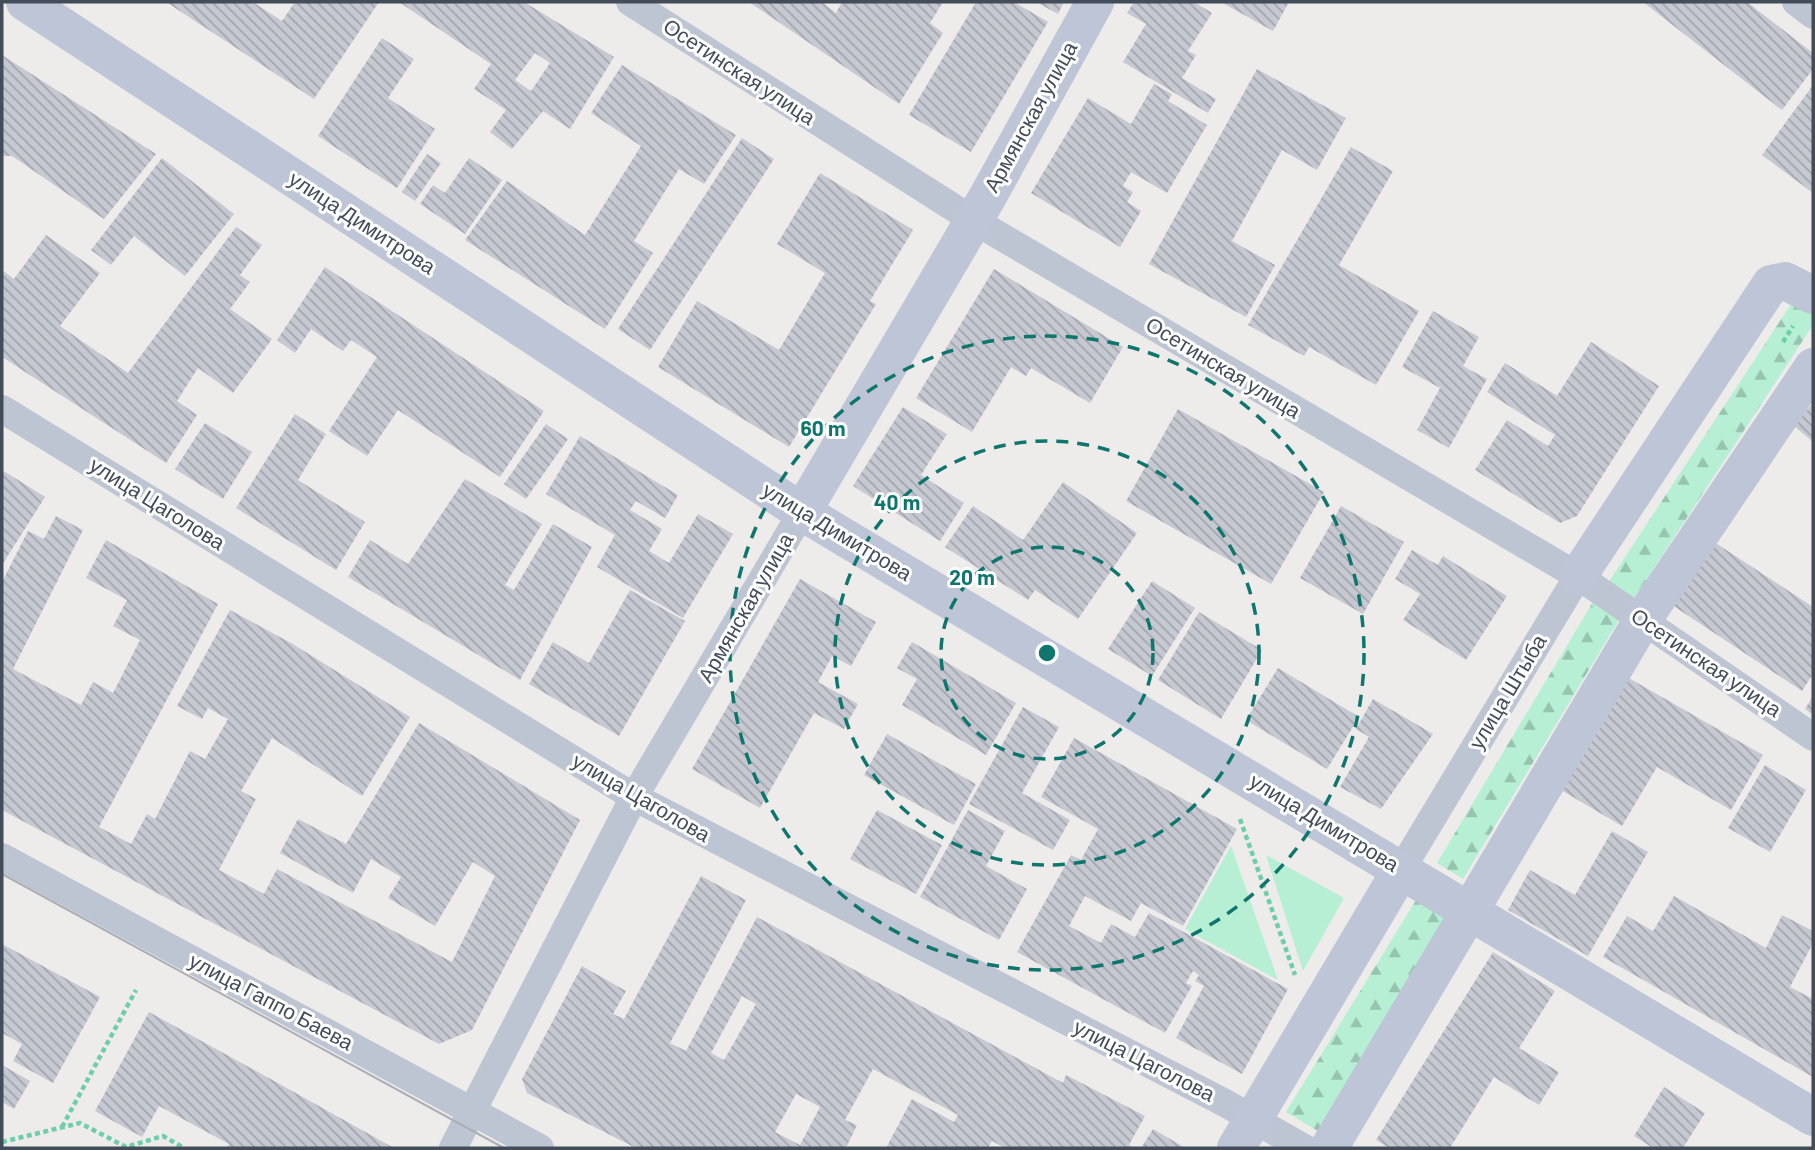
<svg xmlns="http://www.w3.org/2000/svg" width="1815" height="1150" viewBox="0 0 1815 1150" font-family="Barlow,sans-serif">
<style>
.green{fill:#b6efd4}
.forest{fill:url(#forest-firs)}
.building{fill:url(#building-back-hatch);fill-rule:evenodd}
.lines{fill:none;stroke-linecap:round;stroke-linejoin:round}
.path{stroke:#6eceab;stroke-width:4.5;stroke-dasharray:5 3.5;stroke-linecap:butt}
.street{stroke:#bec5d2;stroke-width:28}
.secondary{stroke:#bdc5d6;stroke-width:38}
.tram{stroke:#adafb6;stroke-width:2}
.ring{fill:none;stroke:#0f766e;stroke-width:3.5;stroke-dasharray:12 9}
.labels{text-anchor:middle;stroke-width:6;stroke-linejoin:round;paint-order:stroke}
.street-label{font-size:21px;fill:#434c59;stroke:#fff}
.centre{fill:#0f766e;stroke:#fff;stroke-width:3.5}
.ring-label{font-size:21px;text-anchor:middle;font-weight:bold;fill:#0f766e;stroke:#fff;stroke-width:6;stroke-linejoin:round;paint-order:stroke}
</style>
<defs>
<pattern id="forest-firs" width="22" height="20" patternUnits="userSpaceOnUse" patternTransform="scale(1.75)"><rect width="22" height="20" fill="#b6efd4"/><path d="M5 1l3.5 6h-7zM16 11l3.5 6h-7z" fill="#96c4af"/></pattern>
<pattern id="building-back-hatch" width="6" height="6" patternUnits="userSpaceOnUse" patternTransform="scale(1.75)"><rect width="6" height="6" fill="#c7c9d2"/><path d="M-1 5l2 2M0 0l6 6M5-1l2 2" fill="none" stroke="#a3a5ad"/></pattern>
</defs>
<rect width="100%" height="100%" fill="#eeebeb"/>
<g class="green">
<polygon points="1231,846 1278,980 1185,929"/>
<polygon points="1266,855 1344,898 1303,971"/>
</g>
<g class="forest">
<polygon points="1797,295 1813,306 1813,325 1633,600 1608,583"/>
<polygon points="1593,602 1620,618 1463,879 1437,863"/>
<polygon points="1421,892 1452,908 1318,1131 1286,1112"/>
</g>
<g class="building">
<polygon points="166,2 253,2 282,21 295,2 379,2 314,99"/>
<path d="M399 2H524L614 57 570 129 543 111 512 149 490 132 506 110 474 89 491 64ZM535 53 550 63 531 91 515 80Z"/>
<polygon points="749,2 822,2 836,13 842,2 943,2 930,23 943,33 899,104"/>
<polygon points="976,2 1014,2 1048,22 971,152 909,115"/>
<polygon points="1036,2 1064,2 1058,14"/>
<polygon points="1134,2 1194,2 1212,13 1188,51 1196,55 1182,78 1216,99 1208,113 1123,62 1146,24 1127,13"/>
<polygon points="1221,2 1289,2 1273,31"/>
<polygon points="1643,2 1747,2 1813,53 1813,69 1782,110"/>
<polygon points="382,38 414,59 388,98 435,129 397,188 318,136"/>
<polygon points="2,55 156,154 104,219 12,156 2,156"/>
<polygon points="622,65 736,135 704,184 679,169 634,241 653,253 605,329 465,240 507,181 585,235 641,146 591,113"/>
<polygon points="1257,69 1346,118 1317,170 1282,150 1232,241 1275,265 1246,317 1149,264"/>
<polygon points="1154,84 1172,94 1168,101 1207,125 1167,193 1131,172 1123,186 1133,192 1127,202 1141,211 1120,247 1031,193 1088,98 1131,124"/>
<polygon points="1813,85 1813,193 1762,155"/>
<polygon points="742,138 774,159 650,350 618,329"/>
<polygon points="1351,147 1393,171 1339,265 1419,311 1376,385 1309,347 1304,356 1248,325"/>
<polygon points="427,154 441,163 415,201 402,192"/>
<polygon points="162,158 234,214 185,276 134,236 111,265 91,250"/>
<polygon points="469,158 502,180 465,234 420,204 433,185 445,193"/>
<polygon points="820,173 913,230 870,301 876,304 789,447 658,367 697,301 779,350 825,273 777,244"/>
<polygon points="236,227 262,245 240,275 250,282 230,309 272,339 233,393 198,368 177,401 197,415 166,463 2,357 2,270 14,279 46,235 100,273 60,326 128,373"/>
<polygon points="325,267 544,411 500,477 398,410 367,456 329,431 377,357 351,340 343,351 311,329 295,353 277,340"/>
<polygon points="994,269 1123,347 1090,403 1031,368 1026,376 1011,367 972,432 916,398"/>
<polygon points="1433,311 1479,337 1463,366 1487,379 1449,448 1417,430 1440,388 1402,367"/>
<polygon points="1591,342 1659,386 1577,516 1560,523 1475,470 1507,420 1548,446 1555,435 1487,392 1505,363 1557,396"/>
<polygon points="1813,403 1813,442 1794,426"/>
<polygon points="903,407 947,434 921,475 964,503 940,541 853,486"/>
<polygon points="1178,409 1324,492 1271,584 1126,501"/>
<polygon points="295,414 326,434 298,480 365,522 336,570 236,508"/>
<polygon points="205,423 252,452 223,499 175,469"/>
<polygon points="546,424 568,439 526,499 504,484"/>
<polygon points="580,436 678,495 665,518 636,501 630,510 662,529 649,551 669,563 698,514 733,534 683,618 597,567 615,535 546,494"/>
<polygon points="2,470 45,497 2,565"/>
<polygon points="465,479 542,524 505,585 514,590 553,524 592,547 520,680 348,577 370,540 408,564"/>
<polygon points="1063,482 1137,533 1078,619 1035,590 1028,600 945,547 973,506 1023,540"/>
<polygon points="1341,506 1404,542 1363,614 1300,578"/>
<polygon points="56,516 83,530 13,669 81,705 93,682 113,693 140,640 113,626 127,600 86,578 106,540 218,604 99,827 131,844 147,814 155,819 190,751 205,759 228,719 208,708 202,719 177,706 230,610 291,643 410,717 362,796 272,738 241,791 256,799 219,870 264,894 277,869 452,962 495,876 473,862 435,926 388,898 401,877 371,859 353,893 280,853 298,819 346,844 419,723 580,820 472,1030 439,1044 2,810 2,582 28,531 44,539"/>
<polygon points="1711,540 1813,607 1813,674 1802,691 1669,603"/>
<polygon points="1412,550 1438,565 1443,556 1507,596 1466,660 1403,620 1420,594 1395,579"/>
<polygon points="800,579 876,622 851,666 832,656 818,682 858,704 844,729 814,713 760,808 692,769"/>
<polygon points="1152,581 1195,608 1152,676 1108,649"/>
<polygon points="630,590 685,621 619,736 529,684 553,642 589,663"/>
<polygon points="1199,612 1262,650 1221,719 1158,680"/>
<polygon points="912,642 1016,703 986,755 902,705 917,679 897,668"/>
<polygon points="1278,668 1359,717 1327,769 1246,720"/>
<polygon points="1627,677 1763,755 1731,810 1657,767 1622,826 1561,790"/>
<polygon points="1813,696 1813,715 1805,709"/>
<polygon points="1373,699 1433,734 1381,809 1340,787 1369,737 1356,729"/>
<polygon points="1023,707 1059,727 1022,793 1070,820 1053,850 969,804"/>
<polygon points="887,734 976,784 954,825 864,775"/>
<polygon points="1074,738 1237,829 1183,926 1141,903 1131,921 1085,896 1069,926 1101,943 1111,924 1135,937 1149,913 1288,989 1242,1074 1176,1038 1204,986 1195,981 1199,975 1193,971 1186,983 1192,986 1165,1033 1017,952 1071,855 1081,860 1098,829 1041,797"/>
<polygon points="1765,765 1806,790 1770,852 1728,828"/>
<polygon points="877,810 942,845 916,894 850,859"/>
<polygon points="968,810 1005,831 986,866 1027,889 999,940 920,897"/>
<polygon points="1612,831 1648,852 1588,956 1508,910 1530,870 1575,895"/>
<path d="M701 876 746 900 670 1043 686 1051 757 917 1063 1083 1066 1075 1145 1116 1129 1145 1135 1148H1005L992 1141 988 1148H886L912 1099 954 1122 958 1115 873 1069 845 1120 857 1125 846 1148H636L527 1093 522 1079 582 966 626 991 613 1014 624 1019ZM742 996 756 1004 724 1060 711 1053ZM796 1094 820 1107 800 1145 775 1132Z"/>
<polygon points="1674,896 1766,948 1782,915 1813,931 1813,943 1790,987 1813,999 1813,1077 1603,957 1627,916 1653,931"/>
<polygon points="2,944 100,997 53,1083 13,1061 22,1044 2,1033"/>
<polygon points="1493,952 1555,991 1519,1048 1559,1072 1539,1105 1494,1077 1450,1148 1389,1148 1376,1140"/>
<polygon points="149,1012 267,1077 394,1148 227,1148 229,1144 159,1106 142,1137 95,1111"/>
<polygon points="2,1065 30,1081 14,1109 2,1102"/>
<polygon points="1664,1087 1705,1113 1683,1148 1653,1148 1634,1136"/>
<polygon points="1153,1129 1165,1136 1185,1148 1141,1148"/>
</g>
<g class="lines">
<g class="path">
<polyline points="1783,342 1793,326"/>
<polyline points="1240,819 1295,975"/>
<polyline points="62,1127 136,990"/>
<polyline points="2,1142 80,1123 126,1147 163,1136 184,1148"/>
</g>
<g class="street">
<polyline points="630,2 973,220 1578,576 1813,737"/>
<polyline points="1796,2 1813,15"/>
<polyline points="2,409 634,797 1225,1103 1304,1148"/>
<polyline points="2,857 540,1148"/>
<polyline points="1401,870 1578,576"/>
<polyline points="453,1148 634,797 802,512"/>
</g>
<g class="secondary">
<polyline points="25,2 802,512 1813,1117"/>
<polyline points="802,512 988,196 1095,2"/>
<polyline points="1578,576 1771,284 1785,281 1813,295"/>
<polyline points="1236,1148 1401,870"/>
<polyline points="1329,1148 1643,619 1813,367"/>
</g>
<polyline class="tram" points="2,874 504,1148"/>
</g>
<g class="ring">
<circle cx="1047" cy="653" r="106"/>
<circle cx="1047" cy="653" r="212"/>
<circle cx="1047" cy="653" r="317"/>
</g>
<g class="labels">
<g class="street-label">
<text transform="translate(739 72) rotate(33)" y="7">Осетинская улица</text>
<text transform="translate(1031 117) rotate(-61)" y="7">Армянская улица</text>
<text transform="translate(362 223) rotate(33)" y="7">улица Димитрова</text>
<text transform="translate(1223 368) rotate(31)" y="7">Осетинская улица</text>
<text transform="translate(157 504) rotate(32)" y="7">улица Цаголова</text>
<text transform="translate(837 532) rotate(31)" y="7">улица Димитрова</text>
<text transform="translate(746 608) rotate(-60)" y="7">Армянская улица</text>
<text transform="translate(1706 663) rotate(34)" y="7">Осетинская улица</text>
<text transform="translate(1508 692) rotate(-59)" y="7">улица Штыба</text>
<text transform="translate(641 798) rotate(30)" y="7">улица Цаголова</text>
<text transform="translate(1324 823) rotate(31)" y="7">улица Димитрова</text>
<text transform="translate(271 1002) rotate(28)" y="7">улица Гаппо Баева</text>
<text transform="translate(1144 1061) rotate(27)" y="7">улица Цаголова</text>
</g>
</g>
<circle cx="1047" cy="653" r="10" class="centre"/>
<g class="ring-label">
<text x="823" y="436">60 m</text>
<text x="897" y="510">40 m</text>
<text x="972" y="585">20 m</text>
</g>
<rect width="1815" height="1150" fill="none" stroke="#434c59" stroke-width="7"/>
</svg>
